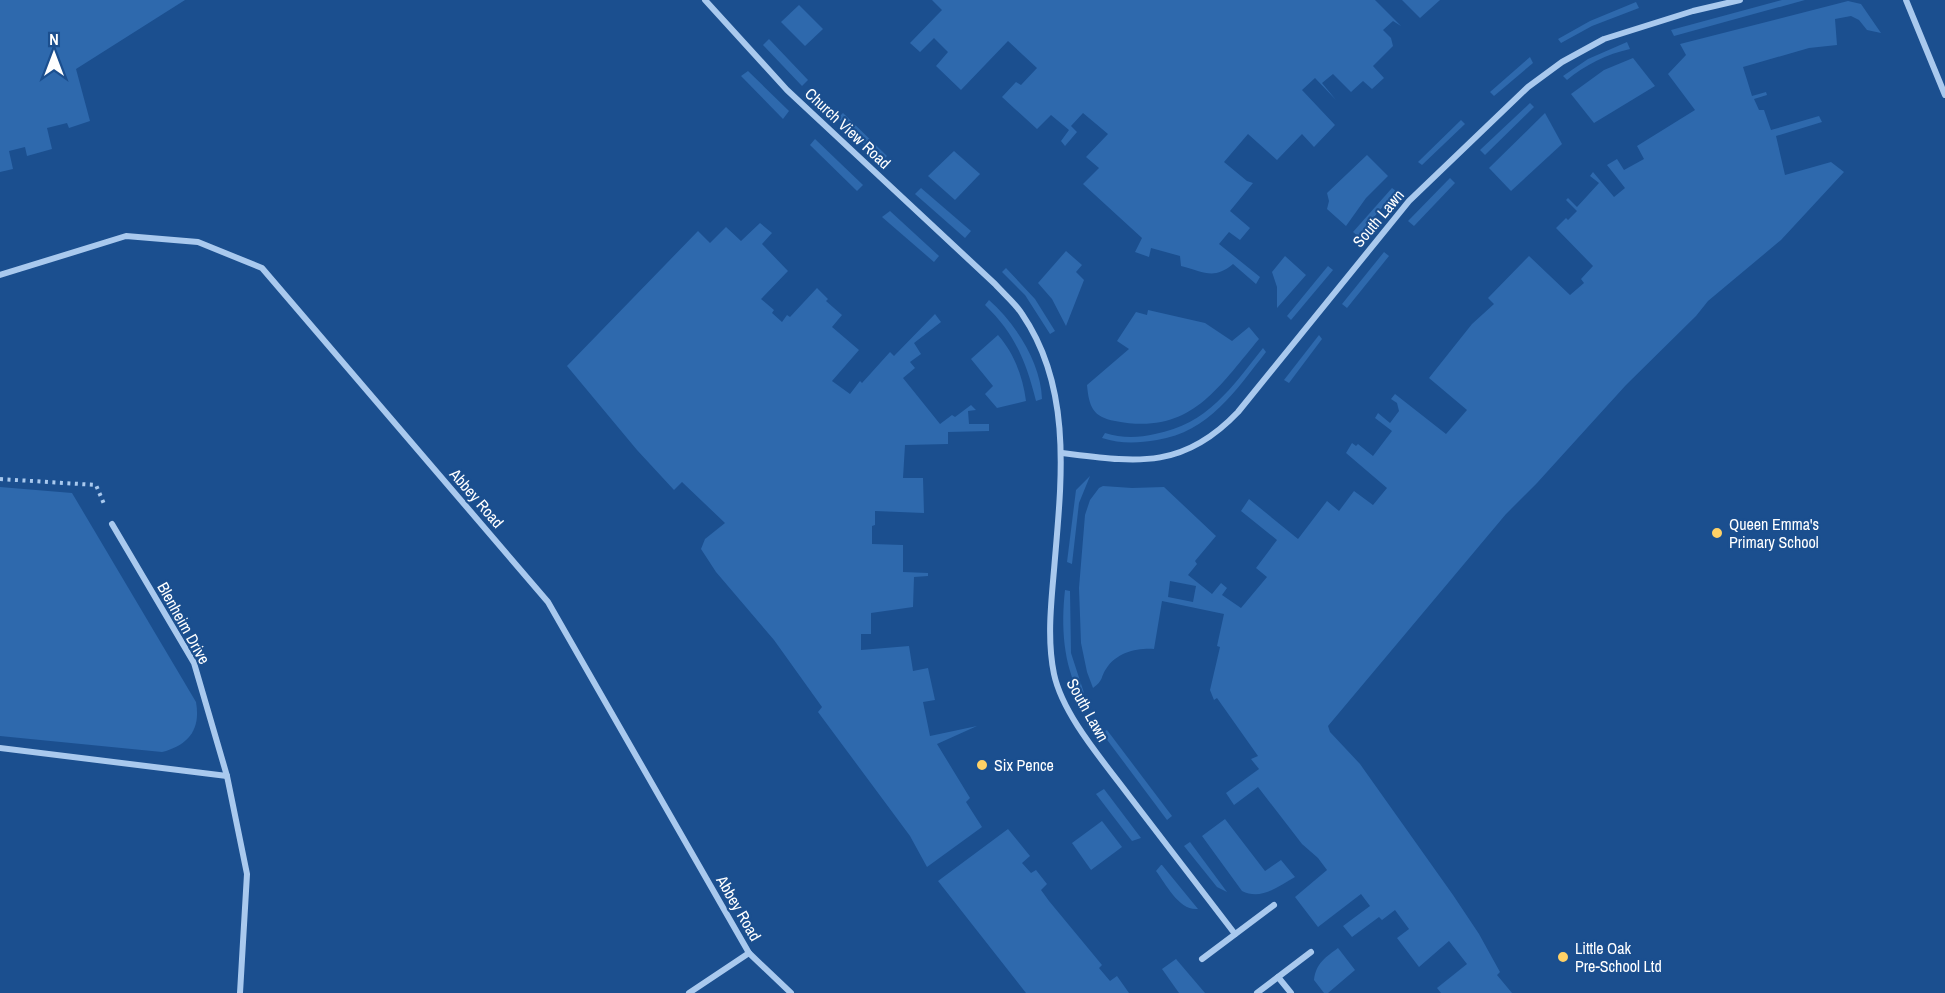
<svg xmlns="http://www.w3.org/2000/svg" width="1945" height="993" viewBox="0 0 1945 993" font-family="'Archivo Narrow',sans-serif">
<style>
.green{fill:#2e69ad;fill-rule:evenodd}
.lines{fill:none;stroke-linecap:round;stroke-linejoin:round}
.path{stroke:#a9c9ee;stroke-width:4;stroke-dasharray:3 4.5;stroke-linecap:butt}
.minor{stroke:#a9c9ee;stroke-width:6}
.poi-dot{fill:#ffd166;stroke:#1b4f8f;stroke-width:2}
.labels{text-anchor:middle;stroke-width:4.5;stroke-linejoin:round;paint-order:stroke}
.street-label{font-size:16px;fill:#fff;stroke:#1b4f8f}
.poi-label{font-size:16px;fill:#fff;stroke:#1b4f8f;text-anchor:start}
</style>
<rect width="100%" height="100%" fill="#1b4f8f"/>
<g class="green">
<polygon points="0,0 185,0 76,69 90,121 69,128 67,123 47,128 52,149 27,156 25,147 9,151 13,169 0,172"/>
<path d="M932 0H1375L1401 26 1393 21 1383 30 1391 38 1393 46 1373 66 1384 78 1372 89 1363 81 1351 92 1333 74 1322 83 1336 100 1315 78 1302 90 1335 125 1314 147 1302 134 1277 160 1248 134 1224 162 1247 181 1253 183 1230 211 1250 228 1240 240 1229 232 1219 244 1260 277 1256 284 1233 264C1214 280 1204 272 1181 266L1180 256 1151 248 1149 257 1135 252 1142 238 1083 184 1099 168 1086 157 1108 134 1083 113 1071 126 1077 132 1065 146 1061 141 1069 130 1051 115 1037 129 1002 97 1016 82 1021 85 1037 68 1008 41 961 90 936 66 948 52 934 38 920 52 910 43 942 10Z"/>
<polygon points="1402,0 1440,0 1420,18"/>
<polygon points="1782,0 1805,0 1674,36 1671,30"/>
<path d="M1848 1 1861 4 1881 33 1867 30 1859 20 1851 16 1835 19 1837 45 1809 48 1743 67 1752 96 1766 92 1767 95 1754 99 1759 110H1764L1771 130 1819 116 1822 122 1776 136 1785 175 1831 162 1844 172 1781 240 1708 301 1696 316 1626 385 1537 483 1506 514 1328 726 1330 732 1360 764 1453 895 1479 934 1500 972 1497 975 1512 993H1441L1437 988 1467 964 1449 941 1419 967 1397 938 1409 929 1395 910 1382 920 1379 917 1352 937 1343 926 1370 906 1361 894 1318 927 1295 897 1327 870 1318 858 1302 844 1258 787 1234 805 1226 793 1259 769 1251 759 1258 756 1217 698 1214 700 1210 690 1220 647 1217 646 1224 614 1162 601 1154 649C1137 648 1117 652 1106 669 1100 678 1104 680 1093 688L1087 672 1081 643 1079 588 1085 515 1090 500 1099 488 1103 486 1132 488 1164 487 1216 536 1195 561 1197 564 1188 575 1212 594 1221 583 1227 588 1222 595 1241 608 1267 577 1256 568 1277 540 1241 511 1249 499 1298 539 1327 501 1339 511 1354 491 1373 505 1387 488 1346 453 1352 443 1356 446 1358 444 1373 456 1392 431 1375 418 1378 413 1390 423 1399 411 1397 403 1391 399 1395 394 1446 434 1467 410 1429 378 1472 324 1494 304 1488 298 1529 256 1570 295 1584 283 1581 279 1593 266 1556 228 1566 218 1568 220 1577 211 1566 200 1568 198 1577 207 1599 183 1590 176 1593 172 1614 197 1625 188 1607 165 1617 159 1624 170 1644 159 1637 146 1695 110 1668 74 1686 55 1680 44ZM1170 581 1196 586 1193 602 1168 597Z"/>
<polygon points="1636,2 1639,8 1592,26 1561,43 1558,39 1590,21"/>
<polygon points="799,5 823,29 805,46 781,22"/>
<polygon points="769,39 808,80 802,86 763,45"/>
<path d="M1627 42 1630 49C1607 54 1585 65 1567 80L1563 76 1588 59Z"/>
<polygon points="1530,57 1533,63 1494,96 1490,92"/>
<polygon points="1633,58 1655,86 1594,123 1571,94 1604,70"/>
<polygon points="748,71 789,111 783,119 741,76"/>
<polygon points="1530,103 1534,107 1485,155 1480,150"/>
<polygon points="843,113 887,156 881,162 838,118"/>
<polygon points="1545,113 1562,144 1511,191 1489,168"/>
<polygon points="1461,120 1465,124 1422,165 1418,162"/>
<polygon points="815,139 863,185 857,191 810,145"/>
<polygon points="954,151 980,174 955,200 928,176"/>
<polygon points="1367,155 1388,176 1366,198 1346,226 1327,209 1329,201 1327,193"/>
<polygon points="1450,178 1455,183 1414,226 1408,221"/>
<polygon points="921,188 971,231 965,238 915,194"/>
<polygon points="1392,188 1396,191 1358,236 1353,232"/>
<polygon points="890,211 939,256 934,262 882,217"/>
<polygon points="760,223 772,233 762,244 788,271 761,299 774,310 772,313 782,322 787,315 790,317 817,288 828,299 826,301 842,315 832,327 859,350 832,381 850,394 860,381 862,383 890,352 894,356 935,314 941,322 914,343 921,354 910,362 915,368 903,378 940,424 952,415 955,417 971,405 976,410 968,411 969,424 989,424 989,431 948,432 948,444 905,445 903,478 923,478 924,513 875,511 875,525 872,526 872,544 903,545 903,572 928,573 928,576 914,577 913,607 871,613 871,634 861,634 861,650 909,646 913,671 928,668 935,700 923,702 930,736 977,726 937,744 970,798 966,802 982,827 927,867 910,836 818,712 822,707 774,640 716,572 701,549 705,539 725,523 682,482 674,490 637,450 567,366 698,231 710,243 726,227 741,241"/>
<polygon points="1066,251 1082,265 1076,272 1084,280 1066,326 1052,299 1038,283"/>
<polygon points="1384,252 1389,256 1347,308 1342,304"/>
<polygon points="1285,256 1306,275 1277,308 1277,287 1272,272"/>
<polygon points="1328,266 1333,270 1291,320 1287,316"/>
<polygon points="1006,268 1035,299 1055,331 1050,334 1025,295 1002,272"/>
<path d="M989 300C1016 324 1041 363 1042 399L1036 401C1026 361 1015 334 985 305Z"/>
<path d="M1148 310 1205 323 1232 341 1249 327 1259 339C1217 389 1190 436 1115 421 1093 417 1089 407 1087 385L1129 349 1117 341 1136 312 1147 315Z"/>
<path d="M998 335C1014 353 1023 377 1026 401L997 408 985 394 993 386 971 359Z"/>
<polygon points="1319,335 1322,339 1289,383 1284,380"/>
<path d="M1263 348 1266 352C1236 390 1209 432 1157 440 1138 443 1121 444 1102 438L1105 433C1121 438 1138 438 1155 434 1208 424 1231 388 1263 348Z"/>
<polygon points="1090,476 1079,503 1072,564 1067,562 1076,490"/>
<path d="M0 487 72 493 196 702C201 730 188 745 162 752L0 736Z"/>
<path d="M1065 590 1070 591 1071 653 1084 693 1080 695C1063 664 1061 626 1065 590Z"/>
<polygon points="1107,730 1172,816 1167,820 1102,733"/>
<polygon points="1104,789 1141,838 1132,841 1096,794"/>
<path d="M1225 819 1265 871 1281 860 1295 877C1279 886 1261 901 1242 891L1202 836Z"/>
<polygon points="1102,821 1122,847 1091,870 1072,843"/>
<polygon points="1008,829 1030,856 1022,863 1031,873 1036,870 1047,884 1041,890 1049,901 1102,965 1099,968 1110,981 1117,976 1129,993 1026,993 938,881"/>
<polygon points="1190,842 1227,892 1217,887 1184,846"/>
<path d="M1161 865H1162L1198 909C1179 911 1166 884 1156 871Z"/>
<path d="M1338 948 1355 970 1328 993H1324L1314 980C1316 963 1326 957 1338 948Z"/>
<polygon points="1176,959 1205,993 1179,993 1162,969"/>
</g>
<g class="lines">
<polyline class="path" points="0,479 96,485 104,504"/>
<g class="minor">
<path d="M705 0 787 90 995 284C1004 294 1015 303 1022 314 1074 390 1061 484 1054 570 1051 604 1047 640 1054 674 1063 716 1105 763 1130 797 1165 843 1200 888 1235 934"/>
<polyline points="1906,0 1945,95"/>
<polyline points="0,275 126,236 198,242 262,268 548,602 749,953 791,993"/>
<path d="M1062 453C1135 462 1182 471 1238 412L1409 201 1528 87 1562 62 1604 39 1693 11 1740 0"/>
<polyline points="112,524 194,663 227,776 247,874 240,993"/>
<polyline points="0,748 227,776"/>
<polyline points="1202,959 1274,905"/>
<polyline points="1278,977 1291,993"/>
<polyline points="689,993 749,953"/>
<polyline points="1257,993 1311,952"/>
</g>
</g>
<g class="poi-dot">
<circle cx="1717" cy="533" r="6"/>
<circle cx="982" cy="765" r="6"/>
<circle cx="1563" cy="957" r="6"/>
</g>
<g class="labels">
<g class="street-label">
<text transform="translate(848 128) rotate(43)" y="6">Church View Road</text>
<text transform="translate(1378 218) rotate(-50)" y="6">South Lawn</text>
<text transform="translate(477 498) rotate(49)" y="6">Abbey Road</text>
<text transform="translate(184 623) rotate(61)" y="6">Blenheim Drive</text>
<text transform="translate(1088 710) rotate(61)" y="6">South Lawn</text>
<text transform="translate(739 908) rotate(60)" y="6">Abbey Road</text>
</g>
<g class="poi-label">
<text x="1729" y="530">Queen Emma's<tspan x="1729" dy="18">Primary School</tspan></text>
<text x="994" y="771">Six Pence</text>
<text x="1575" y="954">Little Oak<tspan x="1575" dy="18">Pre-School Ltd</tspan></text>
</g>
</g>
<g transform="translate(54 54)" stroke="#1b4f8f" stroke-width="4.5" paint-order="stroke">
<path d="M0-4.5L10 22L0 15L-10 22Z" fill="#ffffff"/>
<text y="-9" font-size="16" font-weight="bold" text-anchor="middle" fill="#ffffff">N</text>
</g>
</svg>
